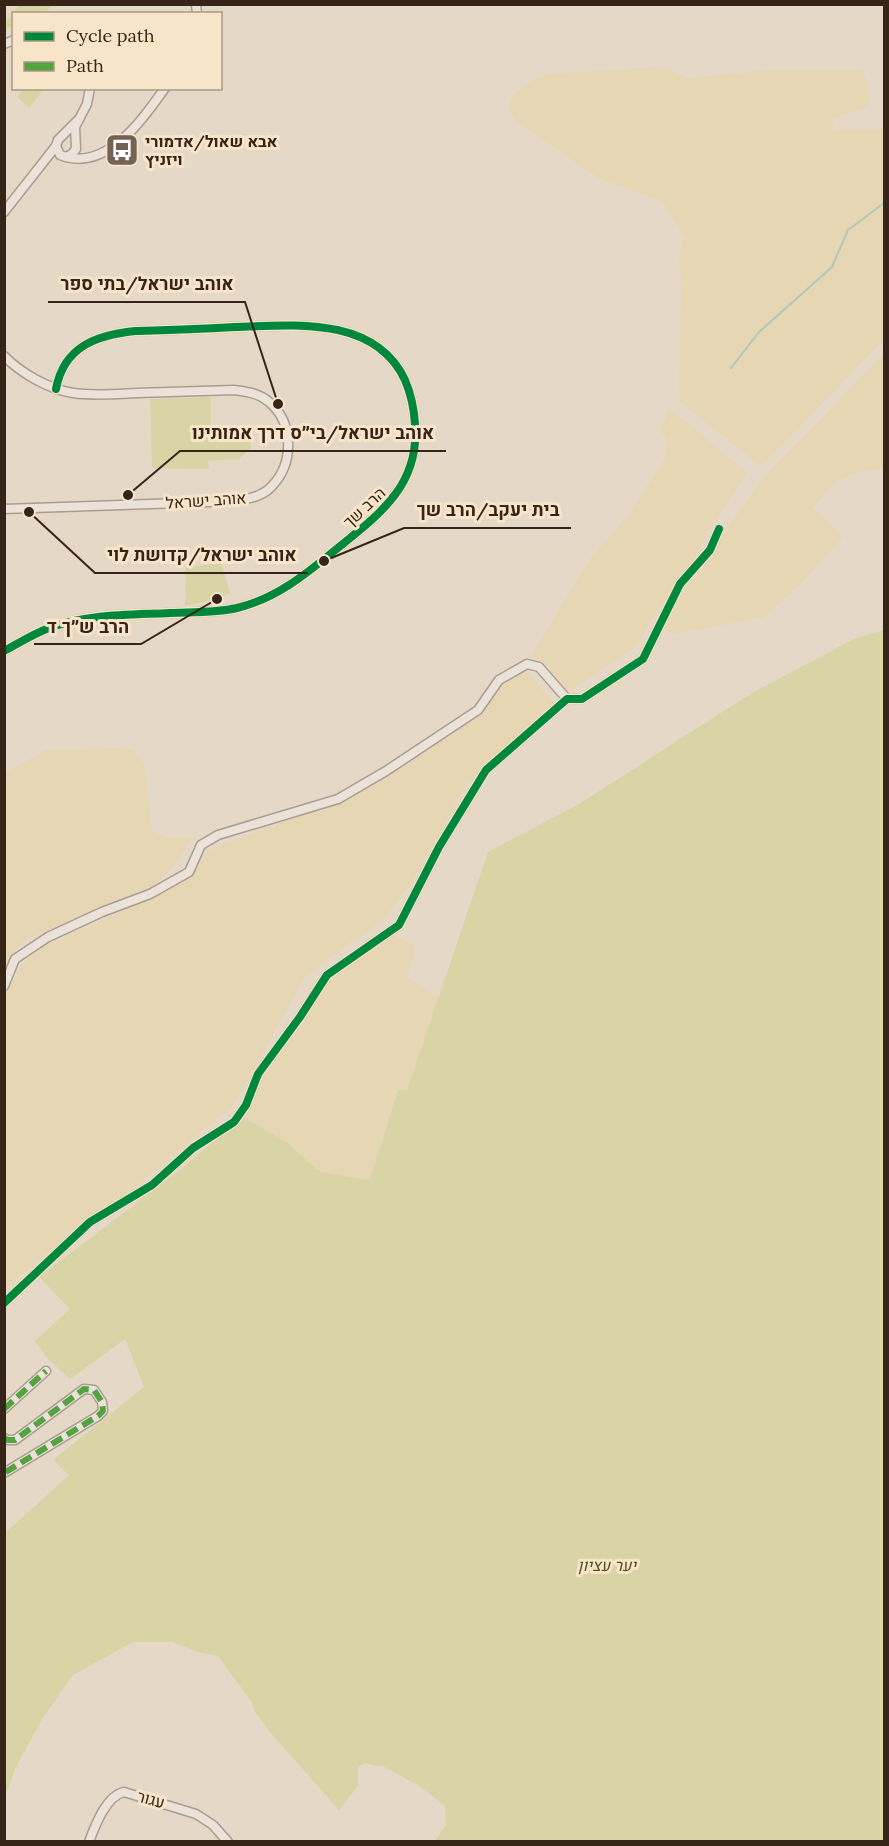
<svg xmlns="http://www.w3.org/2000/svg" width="889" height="1846" viewBox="0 0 889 1846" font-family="Lora,Heebo,serif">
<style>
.farmland{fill:#e7d6b4}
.green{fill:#d9d4a6}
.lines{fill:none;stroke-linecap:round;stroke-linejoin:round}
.stream{stroke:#b3c8b9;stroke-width:2}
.minor-casing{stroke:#a89d90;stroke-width:11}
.minor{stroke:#ebe3d9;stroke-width:8}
.quiet{stroke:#53a340;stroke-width:6;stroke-dasharray:12 6;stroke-linecap:butt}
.cycleway-casing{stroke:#f8e5c9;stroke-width:11}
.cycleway{stroke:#00873e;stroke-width:8}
.labels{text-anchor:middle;stroke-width:6;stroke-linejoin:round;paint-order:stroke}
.poi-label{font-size:16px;font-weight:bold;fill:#362419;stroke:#f8e5c9;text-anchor:start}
.street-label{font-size:16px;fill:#362419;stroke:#f8e5c9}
.park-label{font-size:16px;font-style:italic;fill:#4d551e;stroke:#f8e5c9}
.leader{fill:none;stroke:#362419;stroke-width:2}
.callout-dot{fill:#362419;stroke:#f8e5c9;stroke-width:2}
.callout-label{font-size:18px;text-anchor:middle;font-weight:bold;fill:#362419;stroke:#f8e5c9;stroke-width:6;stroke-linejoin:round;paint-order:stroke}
</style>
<rect width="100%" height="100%" fill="#e5d8c6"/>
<g class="farmland">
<polygon points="655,67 666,68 687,78 769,70 862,69 868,85 869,106 832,119 834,130 884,129 884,340 761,466 679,401 681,281 679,255 685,237 662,201 600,179 517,122 510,112 510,100 517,92 534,79 550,74"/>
<polygon points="884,354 884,468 858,472 837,481 813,507 843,537 800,585 764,617 676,634 663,630 688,585 711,559 725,531 765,476"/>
<polygon points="669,408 747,473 708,531 699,553 676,582 635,647 567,693 532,654 591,558 626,518 665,459 668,441 661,431"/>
<polygon points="525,667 553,703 469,781 417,873 383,921 348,944 305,977 233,1106 146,1178 40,1259 5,1289 5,992 33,951 157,896 183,876 208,850 343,800 483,709 500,689"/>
<polygon points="116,748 132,749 144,764 152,831 165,837 192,838 177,862 157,883 122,901 24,940 5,964 5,773 46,750"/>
<polygon points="390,933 416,946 407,977 439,997 407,1091 397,1091 370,1181 325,1173 315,1168 288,1143 243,1117 263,1074 314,983 349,957"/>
</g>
<g class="green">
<polygon points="19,5 19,4 52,5 45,13 14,14 13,26 5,29 5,23"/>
<polygon points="24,89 44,89 29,108 17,97"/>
<polygon points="211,397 211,429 236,427 250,439 251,448 239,459 208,461 209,469 152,468 150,399"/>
<polygon points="221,562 230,593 213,600 185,606 186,568"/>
<polygon points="884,630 884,1841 435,1841 446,1825 445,1806 421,1787 381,1765 376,1766 366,1763 358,1767 358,1786 339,1810 270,1732 255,1712 251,1701 218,1656 198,1652 172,1642 133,1642 73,1675 42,1719 16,1767 5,1797 5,1533 69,1475 53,1460 144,1387 125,1339 70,1379 48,1359 35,1341 70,1309 39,1277 179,1171 243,1117 288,1143 315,1168 325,1173 370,1180 398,1090 407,1090 488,852 579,804 752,693 854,639"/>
</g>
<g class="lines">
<polyline class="stream" points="731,368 759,332 832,267 848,230 884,203"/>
<g class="minor-casing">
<g id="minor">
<polyline points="196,4 197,14"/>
<polyline points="4,44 14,40"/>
<path d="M56 146 60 155C106 173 142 120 165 88"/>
<polyline points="66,157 72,154 76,149 75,127 87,104 90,88"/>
<polyline points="4,212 56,146 58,140 79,119"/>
<path d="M4 356C21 373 48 389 73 393 94 396 116 394 137 393 170 392 202 391 234 390 247 392 259 393 269 402 294 423 294 463 272 486 263 496 251 498 238 501L4 509"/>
<path d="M4 651C19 643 33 634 49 628 87 614 130 615 170 613 192 612 215 613 237 608 275 599 305 575 334 551 377 516 420 487 415 424 414 409 411 394 405 380 375 316 294 325 235 327 202 329 168 330 135 331 97 335 64 346 56 389"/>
<polyline points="4,986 15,959 48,937 102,912 150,894 189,872 201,845 218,835 338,799 386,771 478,710 499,680 527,664 539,667 567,699"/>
<polyline points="4,1303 90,1222 152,1185 193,1148 234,1122 246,1105 258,1074 300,1017 327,975 399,925 439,847 486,770 567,699 582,699 643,659 680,584 710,550 719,529"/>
<polyline points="4,1409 46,1371"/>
<polyline points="4,1438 8,1440 15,1440 84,1389 94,1390 102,1402 103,1411 98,1416 4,1473"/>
<path d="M89 1842C95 1826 106 1796 124 1792L196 1814 213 1825 228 1842"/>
</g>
</g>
<use href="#minor" class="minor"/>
<g class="quiet">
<polyline points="4,1409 46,1371"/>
<polyline points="4,1438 8,1440 15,1440 84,1389 94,1390 102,1402 103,1411 98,1416 4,1473"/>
</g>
<g class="cycleway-casing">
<g id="cycleway">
<path d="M4 651C19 643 33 634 49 628 87 614 130 615 170 613 192 612 215 613 237 608 275 599 305 575 334 551 377 516 420 487 415 424 414 409 411 394 405 380 375 316 294 325 235 327 202 329 168 330 135 331 97 335 64 346 56 389"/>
<polyline points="4,1303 90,1222 152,1185 193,1148 234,1122 246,1105 258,1074 300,1017 327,975 399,925 439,847 486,770 567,699 582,699 643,659 680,584 710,550 719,529"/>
</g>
</g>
<use href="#cycleway" class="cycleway"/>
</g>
<defs>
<g id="bus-square" transform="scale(1.725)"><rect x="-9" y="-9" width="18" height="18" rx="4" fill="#736356" stroke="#f8e5c9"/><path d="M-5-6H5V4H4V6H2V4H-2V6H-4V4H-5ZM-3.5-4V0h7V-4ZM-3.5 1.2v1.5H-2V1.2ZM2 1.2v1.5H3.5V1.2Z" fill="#fff"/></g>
</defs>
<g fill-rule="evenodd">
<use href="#bus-square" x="122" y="150"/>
</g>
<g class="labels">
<g class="poi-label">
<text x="145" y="147">אבא שאול/אדמורי<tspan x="145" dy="18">ויזניץ</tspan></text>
</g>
<g class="street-label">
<text transform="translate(206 500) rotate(-4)" y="6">אוהב ישראל</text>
<text transform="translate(364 507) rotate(-43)" y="6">הרב שך</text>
<text transform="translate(151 1799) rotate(16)" y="6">עגור</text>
</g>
<g class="park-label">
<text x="607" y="1571">יער עציון</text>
</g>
</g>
<path class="leader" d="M278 404L245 302H48M128 495L180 451H446M324 561L404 528H571M29 512L95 573H308M217 599L141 644H34"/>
<g class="callout-dot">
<circle cx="278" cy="404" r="6"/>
<circle cx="128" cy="495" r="6"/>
<circle cx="324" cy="561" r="6"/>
<circle cx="29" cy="512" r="6"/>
<circle cx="217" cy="599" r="6"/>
</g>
<g class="callout-label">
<text x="147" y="290">אוהב ישראל/בתי ספר</text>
<text x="313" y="439">אוהב ישראל/בי״ס דרך אמותינו</text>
<text x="488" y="516">בית יעקב/הרב שך</text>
<text x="202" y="561">אוהב ישראל/קדושת לוי</text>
<text x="88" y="633">הרב ש״ך ד</text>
</g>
<rect width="889" height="1846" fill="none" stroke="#362419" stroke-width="12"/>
<rect x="12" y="12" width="210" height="78" fill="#f8e5c9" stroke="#aa9883" stroke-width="1.5"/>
<rect x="24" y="32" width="30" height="9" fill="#00873e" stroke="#aa9883" stroke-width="1.5"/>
<text x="66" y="42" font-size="18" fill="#362419">Cycle path</text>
<rect x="24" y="62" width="30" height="9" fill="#53a340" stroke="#aa9883" stroke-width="1.5"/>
<text x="66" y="72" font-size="18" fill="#362419">Path</text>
</svg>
